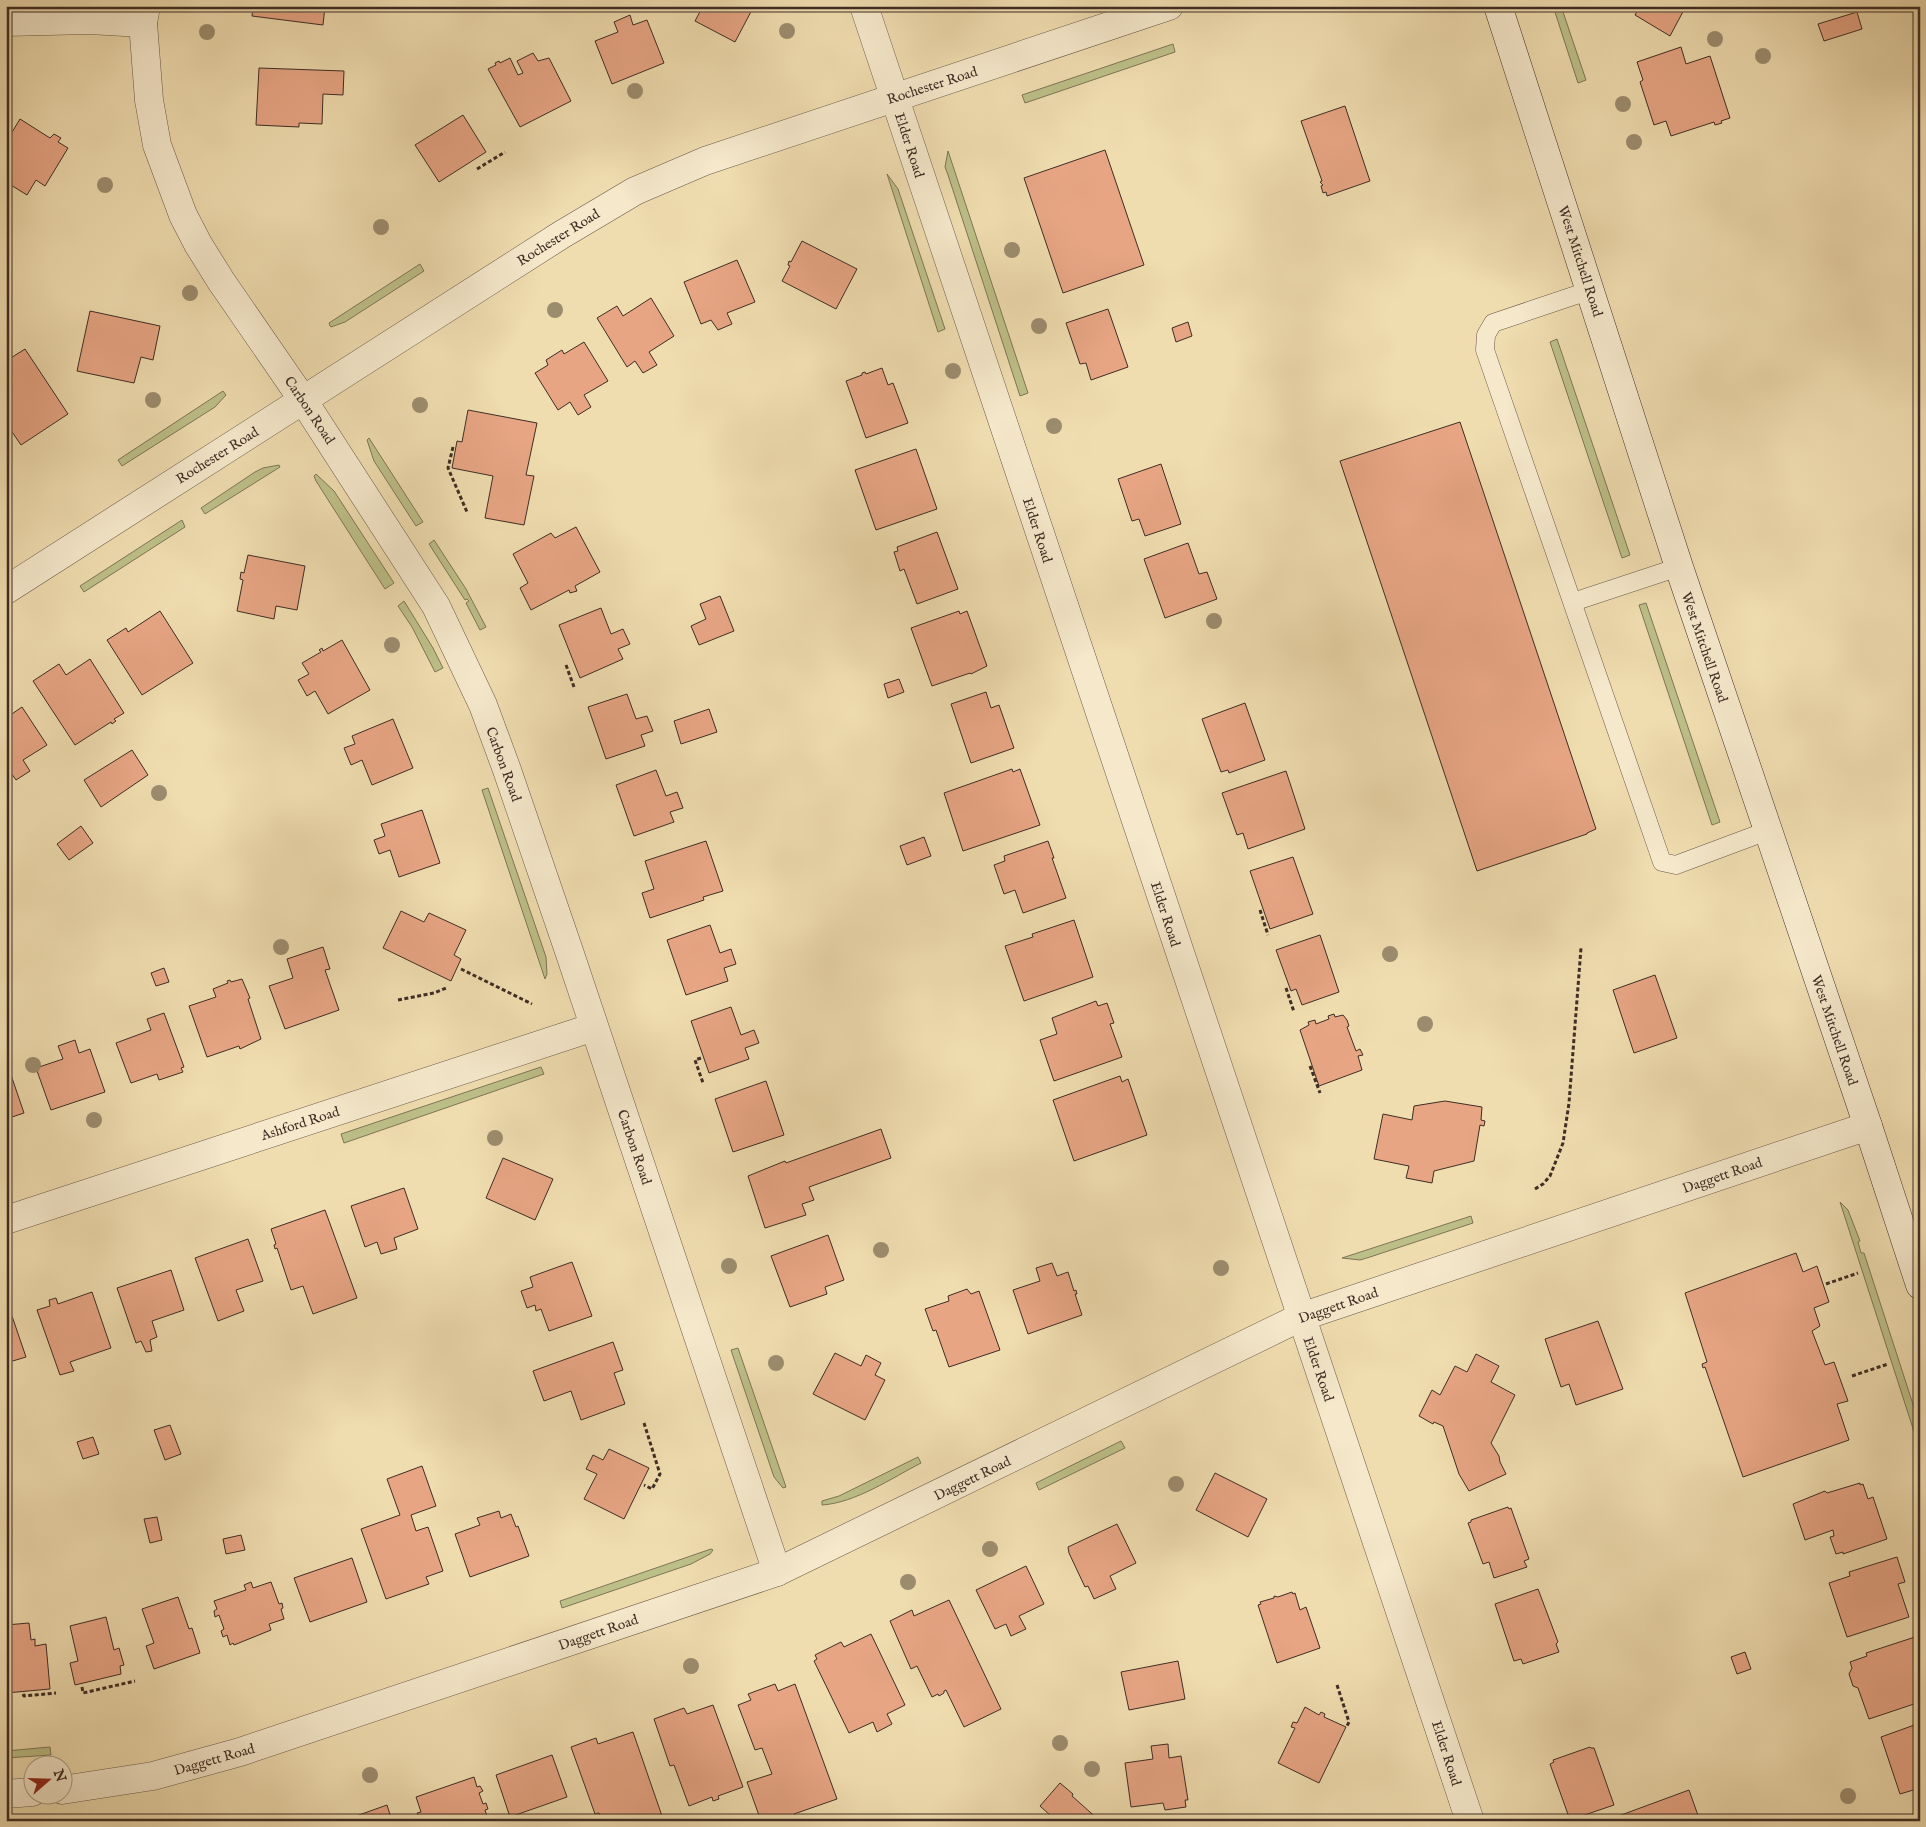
<svg xmlns="http://www.w3.org/2000/svg" width="1926" height="1827" viewBox="0 0 1926 1827" font-family="'IM FELL English',serif">
<style>
.green{fill:#bdbf88;stroke:#7e7656}
.building{fill:#e7a584;stroke:#3f2d25}
.lines{fill:none;stroke-linecap:round;stroke-linejoin:round}
.service-casing{stroke:#6b5948;stroke-width:19}
.minor-casing{stroke:#6b5948;stroke-width:29}
.secondary-casing{stroke:#3f2d25;stroke-width:29}
.path{stroke:#3f2d25;stroke-width:3;stroke-dasharray:4 2.5;stroke-linecap:butt}
.service{stroke:#f5e8cb;stroke-width:18}
.minor{stroke:#f5e8cb;stroke-width:28}
.secondary{stroke:#f5e8cb;stroke-width:28}
.tree{fill:#9c8c6e}
.labels{text-anchor:middle;stroke-width:4;stroke-linejoin:round;paint-order:stroke}
.street-label{font-size:14px;fill:#3f2d25;stroke:#f5e8cb}
</style>
<rect width="100%" height="100%" fill="#efdcaf"/>
<filter id="stains"><feTurbulence type="fractalNoise" baseFrequency=".004" numOctaves="4"/><feColorMatrix values="0 0 0 0 .2 0 0 0 0 .09 0 0 0 0 .02 0 0 0 .5 -.17"/></filter>
<radialGradient id="worn" r=".72"><stop offset=".6" stop-color="#630" stop-opacity="0"/><stop offset="1" stop-color="#630" stop-opacity=".3"/></radialGradient>
<g class="green">
<polygon points="1553,6 1561,6 1586,80 1578,83"/>
<polygon points="1173,44 1175,52 1025,103 1022,95"/>
<polygon points="948,151 1028,393 1020,396 948,175 945,167"/>
<polygon points="887,174 898,189 945,329 938,332"/>
<polygon points="420,264 424,271 345,322 331,327 330,326 329,323"/>
<polygon points="1557,339 1630,555 1622,558 1550,342"/>
<polygon points="223,391 226,395 215,407 122,466 118,460"/>
<polygon points="369,438 423,522 416,526 374,461 367,440"/>
<polygon points="279,465 280,467 205,514 201,508 255,472 263,468"/>
<polygon points="316,474 334,491 394,583 385,589 316,481 314,476"/>
<polygon points="182,520 185,527 84,592 80,586"/>
<polygon points="434,540 466,589 486,627 480,630 466,603 469,601 467,599 465,600 429,544"/>
<polygon points="404,601 433,648 443,668 435,672 412,627 398,606"/>
<polygon points="1646,603 1720,822 1712,825 1639,605"/>
<polygon points="488,788 546,957 547,974 545,979 482,790"/>
<polygon points="541,1067 544,1074 344,1143 341,1134"/>
<polygon points="1840,1202 1848,1210 1860,1241 1858,1242 1861,1253 1864,1253 1920,1426 1920,1443 1918,1444"/>
<polygon points="1471,1216 1473,1223 1370,1257 1360,1260 1342,1258"/>
<polygon points="738,1348 786,1487 783,1488 774,1477 731,1350"/>
<polygon points="1121,1441 1125,1448 1039,1490 1036,1483"/>
<path d="M918 1457 921 1463C892 1478 855 1503 822 1505V1501L839 1496Z"/>
<polygon points="711,1549 713,1550 710,1554 691,1564 562,1608 560,1601"/>
<polygon points="50,1747 51,1755 6,1758 6,1751"/>
</g>
<g class="building">
<polygon points="253,6 325,6 323,25 252,16"/>
<polygon points="703,6 754,6 735,42 695,21"/>
<polygon points="1640,6 1686,6 1670,36 1635,15"/>
<polygon points="1857,12 1862,29 1824,41 1818,24"/>
<polygon points="630,15 633,25 647,20 664,63 612,84 595,41 618,32 614,22"/>
<polygon points="1681,47 1686,64 1710,56 1730,118 1721,121 1722,123 1715,125 1714,122 1671,136 1666,121 1654,125 1640,82 1643,80 1637,62"/>
<polygon points="533,53 538,61 549,58 571,101 520,127 488,69 496,65 495,63 499,61 500,63 510,58 518,75 523,73 517,61"/>
<polygon points="259,68 344,71 343,95 323,94 322,124 299,123 299,127 256,125"/>
<polygon points="1345,106 1370,181 1327,196 1326,192 1323,193 1321,186 1323,185 1320,182 1322,181 1301,121"/>
<polygon points="463,115 486,152 439,182 415,145"/>
<polygon points="20,119 50,138 54,134 61,138 58,142 68,148 45,186 36,180 27,195 6,182 6,142"/>
<polygon points="1105,150 1144,265 1063,293 1024,178"/>
<polygon points="802,241 857,269 836,309 782,281 790,266 788,265 789,261 791,262"/>
<polygon points="737,260 755,302 727,313 732,324 718,330 711,320 701,324 684,282"/>
<polygon points="651,298 674,336 649,352 657,365 643,373 635,361 627,367 597,318 617,306 623,316"/>
<polygon points="1108,309 1128,367 1091,380 1086,363 1080,364 1066,323"/>
<polygon points="90,311 160,326 153,360 141,357 134,383 77,371"/>
<polygon points="1188,322 1192,336 1176,342 1172,328"/>
<polygon points="584,342 608,381 584,395 591,407 578,415 570,402 558,410 535,373 548,365 546,360 562,350 564,354"/>
<polygon points="25,349 68,414 21,445 6,423 6,361"/>
<polygon points="882,368 888,385 893,383 908,423 866,438 846,381 862,375 862,373 865,372 866,374"/>
<polygon points="468,410 537,423 526,475 534,476 524,525 485,518 493,476 452,468 457,441 462,442"/>
<polygon points="1460,422 1596,829 1587,833 1587,834 1477,871 1340,461"/>
<polygon points="916,449 937,509 876,530 855,470"/>
<polygon points="1161,464 1181,524 1145,536 1139,519 1132,521 1118,479"/>
<polygon points="576,527 600,572 575,586 577,591 570,593 569,590 531,610 520,588 528,583 513,554 551,533 555,538"/>
<polygon points="937,532 958,589 917,604 904,569 900,571 894,552 898,551 897,547"/>
<polygon points="1188,543 1199,574 1207,572 1217,599 1165,618 1144,559"/>
<polygon points="248,555 305,566 297,610 276,606 274,619 237,611 243,580 240,579 241,572 244,573"/>
<polygon points="720,596 734,631 699,645 691,626 706,619 700,604"/>
<polygon points="601,608 611,634 623,629 630,644 618,649 623,659 580,678 559,625"/>
<polygon points="160,611 193,663 142,695 107,640 126,628 128,632"/>
<polygon points="959,611 960,614 967,611 987,666 971,674 970,673 932,686 911,628"/>
<polygon points="342,640 370,690 328,714 315,691 307,696 298,680 309,674 302,663 321,652 319,650 322,648 323,651"/>
<polygon points="90,659 124,713 114,719 116,721 112,724 111,722 75,745 33,681 59,664 66,675"/>
<polygon points="899,679 904,692 888,698 884,684"/>
<polygon points="986,692 991,708 999,705 1014,748 971,763 951,704"/>
<polygon points="627,694 636,719 647,716 653,731 641,735 645,746 606,759 588,707"/>
<polygon points="1245,703 1265,760 1229,773 1228,770 1221,772 1202,719"/>
<polygon points="22,707 47,745 23,760 30,771 16,780 9,770 6,772 6,718"/>
<polygon points="709,709 717,732 681,744 674,721"/>
<polygon points="393,719 413,768 372,785 362,760 351,765 344,748 355,744 352,736"/>
<polygon points="132,750 148,775 101,807 84,780"/>
<polygon points="1012,769 1013,772 1020,769 1040,825 963,851 944,793"/>
<polygon points="656,770 666,796 677,792 683,808 670,812 674,822 634,836 616,785"/>
<polygon points="1286,771 1305,829 1248,849 1243,833 1237,835 1222,793"/>
<polygon points="422,810 440,863 399,877 390,850 379,854 374,840 385,836 381,824"/>
<polygon points="81,826 93,843 69,860 57,844"/>
<polygon points="924,837 931,856 907,865 900,846"/>
<polygon points="706,841 723,891 703,897 704,900 650,918 642,893 654,889 645,861"/>
<polygon points="1048,841 1054,858 1052,858 1066,898 1023,913 1015,890 1004,894 994,865 1005,861 1004,856"/>
<polygon points="1293,857 1313,914 1270,929 1250,871"/>
<polygon points="401,911 424,922 429,913 466,930 454,955 461,959 451,981 383,948"/>
<polygon points="1074,920 1093,977 1024,1001 1005,946 1033,937 1032,934"/>
<polygon points="710,925 720,953 731,949 736,964 724,968 728,981 686,995 667,940"/>
<polygon points="1320,935 1339,992 1302,1005 1296,989 1291,991 1276,950"/>
<polygon points="323,947 330,969 325,970 339,1010 285,1029 269,986 293,978 287,959"/>
<polygon points="164,968 169,982 156,986 151,973"/>
<polygon points="1655,975 1677,1038 1634,1053 1613,990"/>
<polygon points="242,979 250,998 248,999 261,1039 240,1049 239,1046 207,1057 189,1006 216,997 213,989 228,983 227,981 230,980 231,982"/>
<polygon points="1096,1001 1098,1006 1107,1003 1114,1023 1110,1024 1122,1057 1054,1081 1040,1040 1057,1034 1052,1018"/>
<polygon points="731,1007 741,1035 754,1030 759,1043 745,1048 749,1059 709,1073 691,1021"/>
<polygon points="164,1013 184,1067 181,1068 183,1072 159,1080 157,1074 131,1083 116,1043 151,1030 147,1019"/>
<polygon points="1334,1014 1335,1017 1343,1015 1347,1020 1349,1026 1347,1027 1356,1051 1360,1049 1363,1055 1358,1056 1362,1070 1319,1086 1300,1030 1309,1025 1308,1022 1315,1020 1316,1024 1329,1019 1328,1016"/>
<polygon points="75,1040 79,1053 90,1049 105,1092 51,1110 36,1068 63,1059 58,1046"/>
<polygon points="6,1068 8,1073 10,1072 24,1113 6,1119"/>
<polygon points="1120,1076 1122,1082 1128,1079 1147,1135 1074,1161 1053,1100"/>
<polygon points="766,1081 784,1135 733,1152 715,1099"/>
<polygon points="1445,1101 1482,1107 1481,1120 1485,1121 1484,1126 1480,1125 1474,1161 1434,1171 1432,1183 1406,1178 1409,1166 1374,1159 1383,1114 1412,1120 1414,1106"/>
<polygon points="881,1129 891,1158 809,1187 814,1200 802,1204 806,1215 765,1228 748,1176 785,1161 786,1163"/>
<polygon points="503,1158 553,1179 535,1220 486,1198"/>
<polygon points="404,1188 418,1229 394,1238 397,1249 381,1254 377,1242 365,1247 351,1206"/>
<polygon points="325,1210 357,1298 313,1314 303,1286 291,1290 277,1248 275,1249 274,1245 276,1244 271,1229"/>
<polygon points="828,1235 844,1280 825,1287 827,1294 790,1307 771,1256"/>
<polygon points="248,1239 263,1281 236,1290 244,1311 218,1321 195,1258"/>
<polygon points="1796,1253 1803,1272 1817,1266 1829,1302 1814,1308 1820,1326 1812,1331 1825,1365 1834,1362 1848,1401 1837,1404 1849,1440 1743,1477 1705,1367 1703,1368 1702,1364 1707,1362 1685,1293"/>
<polygon points="572,1262 592,1316 549,1331 541,1309 536,1311 535,1305 527,1308 521,1291 533,1287 530,1277"/>
<polygon points="1052,1263 1057,1276 1068,1272 1074,1291 1076,1290 1077,1294 1075,1294 1082,1315 1028,1334 1013,1290 1040,1281 1036,1268"/>
<polygon points="171,1270 184,1310 152,1321 157,1337 150,1340 152,1351 146,1352 141,1341 136,1343 117,1288"/>
<polygon points="967,1289 971,1294 979,1291 1000,1350 949,1367 936,1330 933,1331 925,1309 949,1301 948,1296"/>
<polygon points="92,1292 111,1348 70,1362 74,1371 60,1375 37,1310 50,1306 49,1300 56,1298 58,1304"/>
<polygon points="12,1316 26,1357 6,1363 6,1318"/>
<polygon points="1598,1321 1623,1389 1576,1405 1569,1384 1561,1387 1545,1339"/>
<polygon points="613,1342 623,1370 614,1373 625,1404 581,1420 571,1391 544,1401 533,1371"/>
<polygon points="835,1353 861,1366 866,1355 881,1363 875,1375 885,1380 865,1420 813,1394"/>
<polygon points="1476,1354 1499,1366 1491,1382 1515,1395 1491,1443 1499,1456 1500,1462 1506,1474 1469,1491 1459,1474 1443,1426 1434,1422 1433,1424 1419,1416 1432,1390 1440,1395 1455,1366 1467,1372"/>
<polygon points="170,1425 181,1454 165,1460 154,1430"/>
<polygon points="93,1437 99,1454 83,1459 77,1442"/>
<polygon points="609,1449 649,1468 624,1519 584,1499 597,1474 586,1469 593,1455 603,1460"/>
<polygon points="422,1466 436,1506 411,1515 416,1531 428,1527 443,1571 426,1577 429,1584 386,1599 361,1529 400,1515 387,1479"/>
<polygon points="1215,1473 1267,1499 1248,1537 1196,1510"/>
<polygon points="1860,1483 1860,1485 1863,1484 1868,1499 1873,1497 1887,1539 1843,1554 1843,1552 1836,1554 1830,1537 1834,1536 1833,1530 1805,1540 1793,1504 1825,1491 1827,1493"/>
<polygon points="1508,1507 1509,1509 1511,1508 1529,1559 1524,1561 1527,1567 1494,1578 1489,1562 1483,1564 1468,1523 1471,1522 1471,1520"/>
<polygon points="499,1511 501,1518 511,1514 516,1527 518,1526 529,1556 470,1577 455,1534 480,1525 477,1518"/>
<polygon points="157,1517 162,1540 150,1543 144,1519"/>
<polygon points="1117,1524 1136,1563 1110,1576 1116,1589 1094,1599 1088,1586 1085,1587 1069,1553 1068,1547"/>
<polygon points="241,1535 245,1550 226,1554 223,1539"/>
<polygon points="1897,1557 1905,1582 1898,1584 1909,1617 1847,1637 1829,1583 1850,1576 1849,1572"/>
<polygon points="352,1558 367,1602 310,1622 294,1578"/>
<polygon points="1026,1566 1044,1604 1019,1616 1026,1629 1011,1636 1006,1624 995,1629 976,1590"/>
<polygon points="251,1582 253,1588 271,1582 279,1604 282,1603 283,1608 281,1609 284,1619 269,1624 271,1630 234,1645 233,1643 230,1645 227,1635 223,1637 221,1631 224,1629 219,1615 215,1617 214,1611 217,1609 214,1601 246,1590 244,1585"/>
<polygon points="1538,1589 1558,1642 1556,1644 1559,1652 1523,1664 1521,1659 1514,1661 1495,1604"/>
<polygon points="1292,1592 1293,1594 1295,1593 1300,1610 1306,1607 1320,1648 1277,1663 1258,1605 1261,1604 1260,1602 1274,1598 1274,1596 1278,1597"/>
<polygon points="178,1597 189,1629 192,1628 200,1653 154,1669 146,1646 154,1643 142,1609"/>
<polygon points="949,1600 1001,1709 964,1727 946,1690 944,1691 944,1693 939,1696 938,1694 932,1697 917,1666 911,1669 890,1621 912,1610 914,1616"/>
<polygon points="106,1617 114,1650 119,1648 124,1665 120,1666 121,1674 75,1685 70,1663 78,1661 70,1626"/>
<polygon points="29,1623 31,1640 35,1639 35,1646 46,1644 50,1689 6,1693 6,1625"/>
<polygon points="871,1634 905,1705 887,1714 892,1724 877,1732 873,1722 849,1733 814,1661 817,1659 815,1655 841,1642 844,1647"/>
<polygon points="1915,1637 1920,1650 1920,1702 1869,1719 1858,1688 1853,1686 1849,1674 1852,1668 1850,1662 1867,1656 1866,1653"/>
<polygon points="1745,1652 1751,1669 1737,1674 1731,1657"/>
<polygon points="1178,1661 1185,1699 1129,1710 1121,1672"/>
<polygon points="775,1684 778,1691 795,1684 837,1799 794,1814 797,1821 761,1821 747,1782 772,1774 762,1748 755,1750 738,1705 751,1700 748,1694"/>
<polygon points="713,1705 743,1787 718,1796 719,1799 713,1801 712,1797 689,1806 674,1765 670,1766 654,1719 684,1708 687,1714"/>
<polygon points="1305,1707 1319,1715 1321,1712 1325,1714 1324,1717 1346,1727 1319,1783 1278,1763 1295,1728 1291,1727 1293,1722 1297,1723"/>
<polygon points="1920,1723 1920,1788 1900,1794 1881,1737"/>
<polygon points="633,1732 662,1816 649,1821 602,1821 599,1813 595,1814 571,1747 596,1738 598,1744"/>
<polygon points="1168,1744 1169,1758 1181,1756 1188,1800 1185,1800 1186,1807 1165,1810 1163,1803 1131,1807 1125,1763 1153,1759 1151,1746"/>
<polygon points="1590,1747 1591,1748 1594,1748 1614,1805 1570,1820 1550,1764 1554,1762 1553,1760"/>
<polygon points="552,1755 567,1797 510,1817 496,1775"/>
<polygon points="474,1777 477,1787 480,1786 483,1791 479,1793 483,1804 486,1803 488,1809 485,1810 488,1820 420,1820 417,1813 421,1812 416,1797"/>
<polygon points="1060,1783 1073,1794 1072,1796 1100,1821 1047,1821 1051,1816 1040,1806"/>
<polygon points="1689,1790 1700,1821 1605,1821"/>
<polygon points="387,1805 392,1821 342,1821"/>
<polygon points="1920,1813 1920,1821 1914,1821 1912,1815"/>
</g>
<g class="lines">
<g class="service-casing">
<g id="service">
<polyline points="1591,290 1493,323 1486,335 1485,350 1662,862 1676,865 1767,831"/>
<polyline points="1573,602 1679,567"/>
</g>
</g>
<g class="minor-casing">
<g id="minor">
<polyline points="146,6 143,23 149,100 157,145 183,215 198,244 221,281 303,400 436,606 483,705 507,770 570,954 777,1572"/>
<polyline points="864,6 1470,1821"/>
<polyline points="6,22 89,20 143,23"/>
<polyline points="6,590 561,235 635,191 705,161 1169,6"/>
<polyline points="6,1220 594,1027"/>
<polyline points="62,1790 153,1776 240,1752 777,1572 1301,1317 1868,1126"/>
<polyline points="6,1794 32,1792"/>
</g>
</g>
<g class="secondary-casing">
<polyline id="secondary" points="1498,6 1679,567 1868,1126 1920,1285"/>
</g>
<g class="path">
<polyline points="477,169 505,152"/>
<polyline points="453,447 448,468 467,512"/>
<polyline points="566,665 574,687"/>
<polyline points="1260,910 1268,935"/>
<polyline points="461,969 532,1004"/>
<polyline points="1286,988 1294,1012"/>
<polyline points="398,1000 434,993 446,988"/>
<polyline points="701,1058 695,1060 703,1083"/>
<polyline points="1310,1066 1320,1093"/>
<polyline points="1535,1189 1543,1184 1550,1176 1563,1143 1569,1103 1581,948"/>
<polyline points="1826,1284 1858,1273"/>
<polyline points="1852,1376 1888,1364"/>
<polyline points="644,1423 660,1474 652,1489 644,1485"/>
<polyline points="1337,1685 1349,1722 1347,1726"/>
<polyline points="82,1687 83,1693 135,1681"/>
<polyline points="23,1694 24,1696 56,1693"/>
</g>
<use href="#service" class="service"/>
<use href="#minor" class="minor"/>
<use href="#secondary" class="secondary"/>
</g>
<g class="tree">
<circle cx="787" cy="31" r="8"/>
<circle cx="207" cy="32" r="8"/>
<circle cx="1715" cy="39" r="8"/>
<circle cx="1763" cy="56" r="8"/>
<circle cx="635" cy="91" r="8"/>
<circle cx="1623" cy="104" r="8"/>
<circle cx="1634" cy="142" r="8"/>
<circle cx="105" cy="185" r="8"/>
<circle cx="381" cy="227" r="8"/>
<circle cx="1012" cy="250" r="8"/>
<circle cx="190" cy="293" r="8"/>
<circle cx="555" cy="310" r="8"/>
<circle cx="1039" cy="326" r="8"/>
<circle cx="953" cy="371" r="8"/>
<circle cx="153" cy="400" r="8"/>
<circle cx="420" cy="405" r="8"/>
<circle cx="1054" cy="426" r="8"/>
<circle cx="1214" cy="621" r="8"/>
<circle cx="392" cy="645" r="8"/>
<circle cx="159" cy="793" r="8"/>
<circle cx="281" cy="947" r="8"/>
<circle cx="1390" cy="954" r="8"/>
<circle cx="1425" cy="1024" r="8"/>
<circle cx="33" cy="1065" r="8"/>
<circle cx="94" cy="1120" r="8"/>
<circle cx="495" cy="1138" r="8"/>
<circle cx="881" cy="1250" r="8"/>
<circle cx="729" cy="1266" r="8"/>
<circle cx="1221" cy="1268" r="8"/>
<circle cx="776" cy="1363" r="8"/>
<circle cx="1176" cy="1484" r="8"/>
<circle cx="990" cy="1549" r="8"/>
<circle cx="908" cy="1582" r="8"/>
<circle cx="691" cy="1666" r="8"/>
<circle cx="1060" cy="1743" r="8"/>
<circle cx="1092" cy="1769" r="8"/>
<circle cx="370" cy="1775" r="8"/>
<circle cx="1848" cy="1796" r="8"/>
</g>
<g class="labels">
<g class="street-label">
<text transform="translate(932 85) rotate(-18)" y="5">Rochester Road</text>
<text transform="translate(910 145) rotate(72)" y="5">Elder Road</text>
<text transform="translate(558 237) rotate(-32)" y="5">Rochester Road</text>
<text transform="translate(1581 261) rotate(72)" y="5">West Mitchell Road</text>
<text transform="translate(310 410) rotate(56)" y="5">Carbon Road</text>
<text transform="translate(217 455) rotate(-32)" y="5">Rochester Road</text>
<text transform="translate(1038 530) rotate(72)" y="5">Elder Road</text>
<text transform="translate(1705 647) rotate(71)" y="5">West Mitchell Road</text>
<text transform="translate(504 764) rotate(70)" y="5">Carbon Road</text>
<text transform="translate(1166 914) rotate(72)" y="5">Elder Road</text>
<text transform="translate(1835 1030) rotate(71)" y="5">West Mitchell Road</text>
<text transform="translate(300 1123) rotate(-18)" y="5">Ashford Road</text>
<text transform="translate(635 1147) rotate(71)" y="5">Carbon Road</text>
<text transform="translate(1722 1175) rotate(-19)" y="5">Daggett Road</text>
<text transform="translate(1338 1305) rotate(-19)" y="5">Daggett Road</text>
<text transform="translate(1319 1369) rotate(71)" y="5">Elder Road</text>
<text transform="translate(972 1478) rotate(-26)" y="5">Daggett Road</text>
<text transform="translate(598 1632) rotate(-19)" y="5">Daggett Road</text>
<text transform="translate(1447 1753) rotate(72)" y="5">Elder Road</text>
<text transform="translate(214 1759) rotate(-16)" y="5">Daggett Road</text>
</g>
</g>
<rect width="1926" height="1827" fill="none" stroke="#efdcaf" stroke-width="25"/>
<rect x="8" y="8" width="1911" height="1812" fill="none" stroke="#3f2d25" stroke-width="2.5"/>
<rect x="12" y="12" width="1901" height="1802" fill="none" stroke="#3f2d25"/>
<g transform="translate(48 1780) rotate(70)"><circle r="24" fill="#f5e8cb" stroke="#ac9d89"/>
<path d="M0-4L9 19L0 12L-9 19Z" fill="#8f2418"/>
<text y="-8" font-size="14" font-weight="bold" text-anchor="middle" fill="#3f2d25">N</text>
</g>
<rect width="100%" height="100%" filter="url(#stains)"/>
<rect width="100%" height="100%" fill="url(#worn)"/>
</svg>
